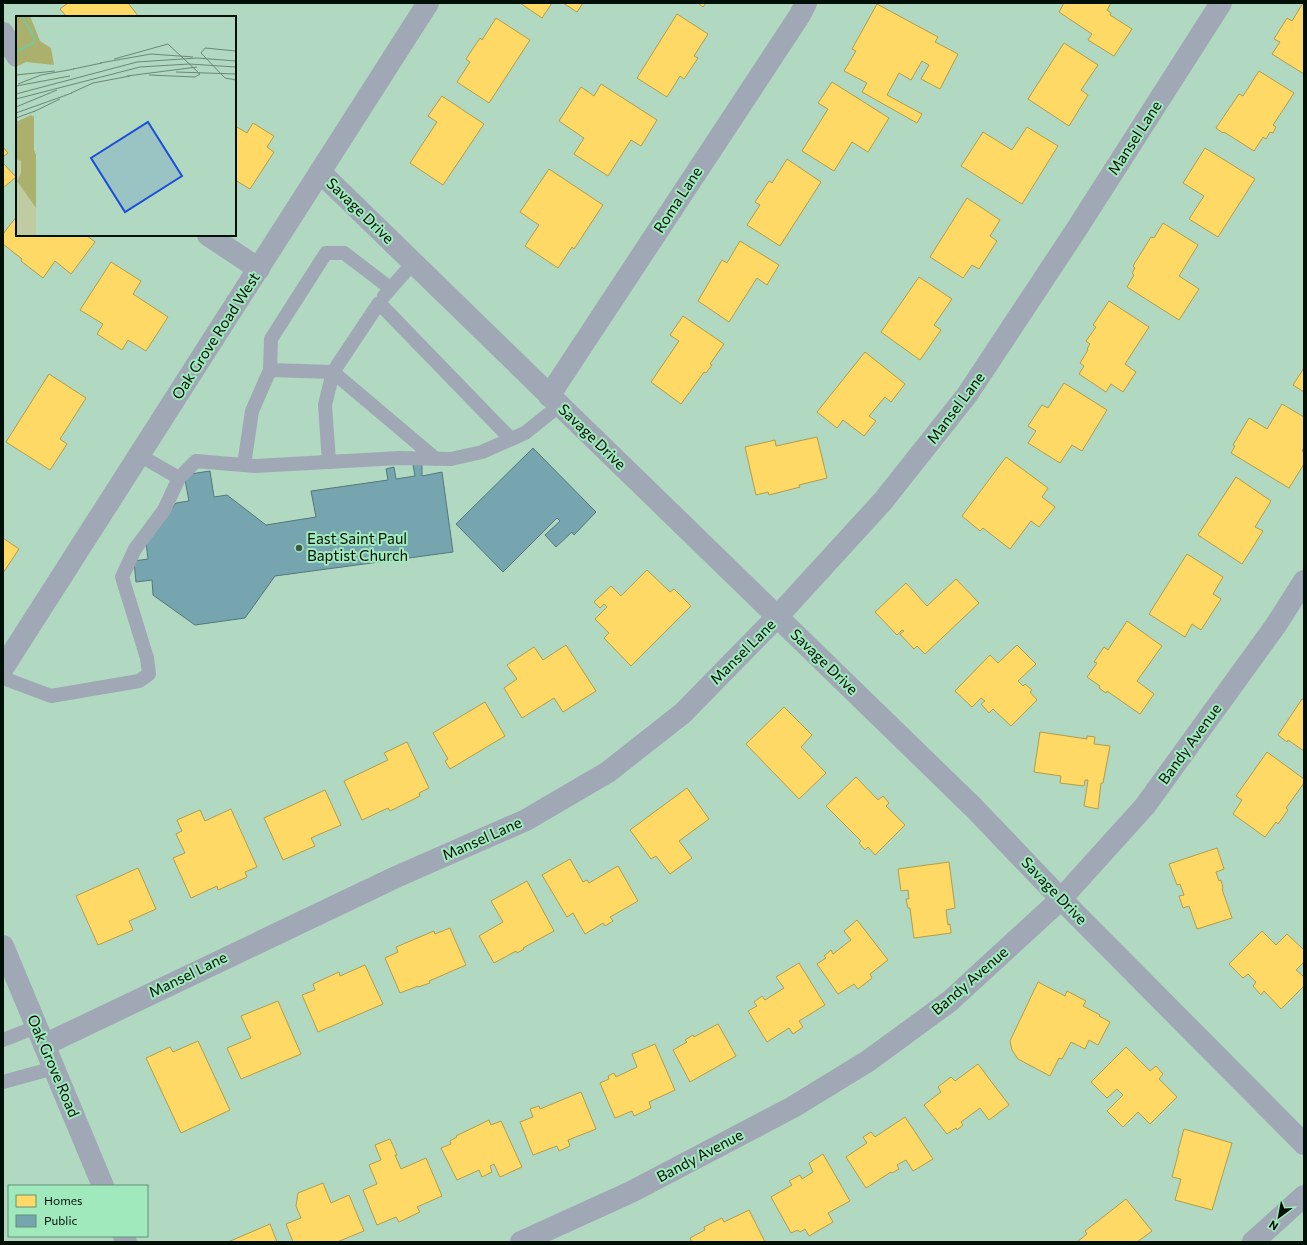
<svg xmlns="http://www.w3.org/2000/svg" width="1307" height="1245" viewBox="0 0 1307 1245" font-family="Commissioner,sans-serif">
<style>
.homes{fill:#ffd966;stroke:#b29d49}
.public{fill:#76a5af;stroke:#53787c}
.lines{fill:none;stroke-linecap:round;stroke-linejoin:round}
.service{stroke:#a0a8b6;stroke-width:14}
.minor{stroke:#a0a8b6;stroke-width:22}
.tertiary{stroke:#a0a8b6;stroke-width:22}
.poi-dot{fill:#3e5647;stroke:#a0e9bd;stroke-width:1.5}
.labels{text-anchor:middle;stroke-width:4;stroke-linejoin:round;paint-order:stroke}
.street-label{font-size:15px;fill:#001006;stroke:#a0e9bd}
.poi-label{font-size:15px;fill:#001006;stroke:#a0e9bd;text-anchor:start}
.inset-river{fill:none;stroke:#77c79b;stroke-width:2}
.inset-road{fill:none;stroke:#6a8876;stroke-width:1}
.view{fill:#1d4ed8;fill-opacity:0.15;stroke:#1d4ed8;stroke-width:2}
.inset-edge{fill:none;stroke:#001006;stroke-width:2}
</style>
<rect width="100%" height="100%" fill="#b1d8c0"/>
<g class="homes">
<polygon points="68,3 128,3 139,17 67,17 60,9"/>
<polygon points="520,3 552,3 542,18"/>
<polygon points="563,3 583,3 577,12"/>
<polygon points="698,3 706,3 703,7"/>
<polygon points="1064,3 1111,3 1107,10 1111,13 1110,15 1132,29 1114,56 1088,40 1092,34 1059,12"/>
<polygon points="1303,3 1304,3 1304,74 1272,54 1280,42 1274,39 1287,18 1292,21"/>
<polygon points="877,4 938,37 935,42 958,54 940,89 921,79 929,65 922,61 911,80 899,73 887,95 922,114 917,123 862,92 867,83 844,71 856,51 852,49"/>
<polygon points="677,14 708,34 694,56 698,58 684,79 680,76 667,97 637,78"/>
<polygon points="496,18 530,40 489,103 457,82 470,62 466,59 480,38 482,40"/>
<polygon points="1064,43 1098,65 1081,90 1088,95 1069,126 1028,99"/>
<polygon points="1259,71 1294,93 1273,125 1276,127 1273,133 1270,132 1266,139 1263,137 1254,151 1224,132 1223,133 1216,128 1239,94 1243,96"/>
<polygon points="832,82 889,118 868,152 852,142 834,171 802,151 828,109 818,103"/>
<polygon points="601,84 657,120 641,146 631,140 608,176 574,154 584,138 559,121 581,87 594,96"/>
<polygon points="442,96 484,124 443,185 410,163 437,122 428,116"/>
<polygon points="253,123 274,136 267,147 274,152 250,189 235,180 235,126 247,133"/>
<polygon points="1027,127 1058,146 1022,204 961,166 983,132 1012,150"/>
<polygon points="3,147 8,153 3,157"/>
<polygon points="1205,148 1255,179 1218,237 1189,219 1204,196 1183,183"/>
<polygon points="787,159 821,182 780,246 747,225 760,205 755,202 769,181 772,183"/>
<polygon points="3,163 16,177 3,188"/>
<polygon points="549,169 603,205 574,249 572,247 558,268 525,246 539,225 520,212"/>
<polygon points="967,198 1000,220 990,236 997,241 979,269 972,265 963,278 930,257"/>
<polygon points="17,216 17,235 86,235 95,242 71,274 55,261 43,278 21,261 22,259 3,244 3,234"/>
<polygon points="1163,223 1198,245 1179,276 1199,289 1179,320 1127,287 1134,275 1132,273 1135,268 1133,266 1151,237 1154,238"/>
<polygon points="740,241 779,265 767,285 757,278 729,322 698,301 722,260 727,263"/>
<polygon points="111,262 141,281 133,294 168,317 146,351 128,340 122,350 97,334 103,324 80,310"/>
<polygon points="919,277 952,299 934,325 941,330 920,360 881,332"/>
<polygon points="1109,301 1149,327 1125,364 1136,372 1123,392 1111,384 1106,392 1079,374 1084,366 1080,363 1088,350 1087,349 1090,344 1086,341 1096,327 1093,325"/>
<polygon points="683,316 724,344 710,364 712,365 706,373 704,372 681,404 651,382 679,341 670,335"/>
<polygon points="865,352 905,384 891,402 885,397 869,416 876,421 864,436 843,420 837,428 817,412"/>
<polygon points="1304,368 1304,392 1293,385"/>
<polygon points="49,374 86,398 60,439 67,444 50,470 6,442"/>
<polygon points="1064,383 1107,410 1082,451 1072,445 1060,463 1028,443 1036,431 1028,426 1042,405 1048,408"/>
<polygon points="1282,404 1304,417 1304,447 1302,451 1304,452 1304,464 1289,488 1231,453 1235,446 1233,445 1249,418 1267,429"/>
<polygon points="817,437 827,478 799,485 800,487 769,495 768,492 756,495 745,447 775,440 776,446"/>
<polygon points="1006,457 1048,488 1042,497 1055,507 1039,527 1031,521 1010,549 983,528 980,531 962,516"/>
<polygon points="1236,477 1271,501 1255,527 1263,531 1242,564 1198,535"/>
<polygon points="3,538 19,549 3,573"/>
<polygon points="1187,554 1223,577 1213,594 1221,599 1201,630 1192,624 1185,637 1149,614"/>
<polygon points="647,570 670,592 674,589 691,606 631,666 604,638 609,633 595,619 607,607 604,604 600,608 594,602 611,586 621,596"/>
<polygon points="956,579 979,603 925,654 917,646 914,649 900,634 904,631 902,630 897,635 875,612 906,583 927,606"/>
<polygon points="1127,621 1162,646 1137,681 1154,694 1140,714 1107,691 1106,693 1099,688 1100,686 1087,677 1097,663 1094,662 1104,647 1108,650"/>
<polygon points="566,645 596,691 563,712 554,698 522,718 504,688 517,679 507,665 534,647 543,660"/>
<polygon points="1017,645 1036,664 1018,681 1023,686 1025,684 1032,690 1030,692 1037,700 1011,726 993,709 989,713 981,704 985,701 981,698 972,707 955,691 990,655 998,663"/>
<polygon points="1302,699 1304,700 1304,751 1288,740 1287,742 1278,735"/>
<polygon points="485,702 505,736 450,769 445,761 448,759 433,733"/>
<polygon points="784,707 812,735 801,747 826,773 799,799 746,744"/>
<polygon points="1040,732 1087,739 1087,736 1095,737 1094,744 1110,746 1103,783 1101,783 1098,809 1084,806 1088,780 1085,780 1084,786 1060,783 1061,776 1034,772"/>
<polygon points="407,742 429,788 419,793 420,796 390,811 388,808 362,820 344,781 388,760 384,753"/>
<polygon points="1267,752 1304,779 1304,783 1286,808 1288,810 1278,824 1276,822 1265,837 1233,814 1242,800 1236,796"/>
<polygon points="856,777 878,800 883,796 889,803 886,806 905,825 875,855 868,847 865,850 859,843 861,841 826,806"/>
<polygon points="687,788 709,819 679,841 692,858 670,874 656,856 651,859 630,830"/>
<polygon points="325,790 341,825 311,838 315,846 283,860 264,818"/>
<polygon points="231,809 257,867 245,872 247,877 218,890 217,886 191,898 173,858 185,853 176,834 182,831 177,820 200,810 205,821"/>
<polygon points="1217,848 1224,869 1216,872 1219,881 1221,880 1223,888 1222,889 1232,918 1197,929 1189,906 1183,908 1179,896 1184,895 1180,884 1177,885 1169,864"/>
<polygon points="570,859 583,882 587,880 589,883 618,866 638,901 610,917 613,921 605,926 603,923 585,934 573,913 567,917 542,875"/>
<polygon points="949,862 955,908 946,910 948,925 950,924 951,933 914,938 910,908 908,908 906,899 909,899 908,890 901,891 898,869"/>
<polygon points="138,868 156,909 129,921 133,930 98,945 76,896"/>
<polygon points="527,881 554,931 523,948 524,949 517,953 516,951 494,963 479,936 503,922 491,901"/>
<polygon points="857,920 888,960 870,974 872,978 858,989 854,984 838,994 817,964 826,958 824,956 831,950 833,954 851,940 844,931"/>
<polygon points="450,928 466,965 429,981 430,983 418,987 418,986 400,993 385,958 398,952 396,947 434,931 435,934"/>
<polygon points="1262,931 1276,945 1287,934 1304,950 1304,962 1296,970 1304,977 1304,986 1281,1009 1264,991 1261,995 1253,986 1256,982 1248,974 1243,978 1229,964"/>
<polygon points="799,963 825,1005 799,1021 803,1027 793,1034 789,1028 767,1042 748,1011 757,1006 754,1002 762,996 765,1000 784,988 776,977"/>
<polygon points="365,965 383,1004 318,1032 302,995 315,990 313,984 339,972 340,976"/>
<polygon points="1038,982 1065,996 1067,991 1086,1001 1083,1006 1100,1015 1099,1016 1110,1022 1098,1045 1089,1040 1085,1049 1071,1042 1062,1059 1059,1058 1050,1076 1018,1059 1012,1050 1010,1041"/>
<polygon points="278,1001 301,1054 241,1079 227,1048 251,1038 241,1016"/>
<polygon points="718,1024 736,1056 690,1082 673,1050 687,1042 685,1040 693,1035 694,1037"/>
<polygon points="198,1041 230,1110 181,1133 146,1058 170,1047 173,1052"/>
<polygon points="655,1044 675,1090 649,1102 651,1108 634,1116 632,1111 615,1118 600,1083 609,1079 608,1076 614,1073 616,1077 637,1067 632,1054"/>
<polygon points="1126,1047 1150,1071 1156,1066 1163,1074 1159,1079 1177,1097 1150,1124 1138,1112 1123,1127 1107,1111 1123,1095 1117,1089 1107,1098 1091,1082"/>
<polygon points="978,1064 1009,1105 989,1120 980,1108 961,1122 963,1125 957,1130 956,1128 947,1134 924,1105 941,1092 938,1087 951,1077 955,1081"/>
<polygon points="581,1092 596,1129 568,1140 570,1146 559,1151 557,1146 533,1155 520,1122 533,1117 530,1109 539,1106 540,1109"/>
<polygon points="905,1117 933,1159 913,1171 906,1160 897,1165 899,1169 892,1173 891,1172 866,1188 846,1157 867,1143 863,1137 871,1132 875,1137"/>
<polygon points="489,1120 491,1125 501,1121 522,1167 500,1177 494,1164 490,1166 492,1172 482,1177 479,1170 457,1180 441,1148 451,1144 450,1141 457,1137 456,1136"/>
<polygon points="1184,1129 1232,1143 1212,1210 1175,1200 1181,1179 1172,1177 1179,1151 1178,1151"/>
<polygon points="390,1139 397,1155 395,1155 401,1169 426,1158 442,1196 417,1207 420,1212 399,1222 396,1217 377,1225 363,1190 377,1184 369,1165 381,1160 375,1145"/>
<polygon points="823,1154 850,1201 828,1213 833,1222 809,1236 805,1229 800,1232 798,1230 791,1233 771,1197 792,1185 789,1181 800,1175 802,1179 813,1172 809,1163"/>
<polygon points="323,1183 331,1203 349,1195 364,1231 337,1242 293,1242 286,1224 301,1218 296,1206 298,1193"/>
<polygon points="1126,1199 1152,1231 1137,1242 1077,1242 1087,1234 1085,1231"/>
<polygon points="749,1210 765,1242 692,1242 690,1238 705,1230 704,1227 722,1218 724,1222"/>
<polygon points="270,1224 277,1242 228,1242"/>
</g>
<g class="public">
<polygon points="533,448 596,512 574,535 572,532 556,547 545,535 560,521 557,518 503,572 456,524"/>
<polygon points="422,463 422,476 442,472 453,552 275,576 245,618 195,625 153,595 152,580 136,582 134,561 148,559 146,543 176,503 189,501 184,475 210,471 214,497 227,495 266,525 316,517 311,491 388,480 386,469 394,467 396,479 415,476 413,465"/>
</g>
<g class="lines">
<g class="service">
<polyline points="384,296 413,263"/>
<polyline points="270,370 333,372 379,303 511,439"/>
<polyline points="139,455 179,478"/>
<polyline points="329,462 325,405 333,372 436,459"/>
<polyline points="244,465 252,411 270,370 271,339 326,253 344,253 390,288"/>
<polyline points="3,678 51,696 139,681 149,674 147,658 122,577 135,549 164,510 179,478 196,461 255,466 400,458 451,459 482,452 525,433 560,405"/>
<polyline points="3,1040 36,1027"/>
<polyline points="3,1082 54,1068"/>
</g>
<g class="minor">
<polyline points="3,33 17,56"/>
<polyline points="320,172 974,808 1061,899 1304,1144"/>
<polyline points="208,235 259,269"/>
<polyline points="549,396 800,15 806,3"/>
<polyline points="3,668 428,3"/>
<polyline points="44,1045 396,877 526,820 608,772 683,713 777,617 883,501 967,395 1078,227 1221,3"/>
<polyline points="521,1242 631,1192 793,1107 868,1061 950,1001 1061,899 1145,806 1276,625 1304,581"/>
<polyline points="1253,1242 1304,1196"/>
</g>
<g class="tertiary">
<polyline points="3,946 103,1186"/>
<polyline points="124,1236 126,1242"/>
</g>
</g>
<circle class="poi-dot" cx="299" cy="548" r="4"/>
<g class="labels">
<g class="street-label">
<text transform="translate(1135 138) rotate(-57)" y="5">Mansel Lane</text>
<text transform="translate(678 200) rotate(-57)" y="5">Roma Lane</text>
<text transform="translate(360 211) rotate(44)" y="5">Savage Drive</text>
<text transform="translate(216 336) rotate(-57)" y="5">Oak Grove Road West</text>
<text transform="translate(956 408) rotate(-53)" y="5">Mansel Lane</text>
<text transform="translate(592 437) rotate(44)" y="5">Savage Drive</text>
<text transform="translate(743 652) rotate(-45)" y="5">Mansel Lane</text>
<text transform="translate(824 662) rotate(44)" y="5">Savage Drive</text>
<text transform="translate(1190 744) rotate(-54)" y="5">Bandy Avenue</text>
<text transform="translate(482 839) rotate(-24)" y="5">Mansel Lane</text>
<text transform="translate(1054 891) rotate(46)" y="5">Savage Drive</text>
<text transform="translate(188 975) rotate(-26)" y="5">Mansel Lane</text>
<text transform="translate(970 981) rotate(-41)" y="5">Bandy Avenue</text>
<text transform="translate(53 1066) rotate(67)" y="5">Oak Grove Road</text>
<text transform="translate(700 1156) rotate(-28)" y="5">Bandy Avenue</text>
</g>
<g class="poi-label">
<text x="307" y="544">East Saint Paul<tspan x="307" dy="17">Baptist Church</tspan></text>
</g>
</g>
<g transform="translate(16 16)">
<rect width="220" height="220" fill="#b1d8c0"/>
<path d="M0 143 5 145V157L1 165 20 192V220H0Z" fill="#c0cba2"/>
<path d="M0 0H14L24 25 35 32 38 49 10 46 0 51ZM15 99 18 101V134L20 139V192L1 165 5 157V145L0 143V106Z" fill="#abb16c"/>
<path class="inset-river" d="M0 36 17 27 19 23 6 0"/>
<path class="inset-road" d="M220 35 189 32 185 37 209 62 220 64M98 43 152 28 184 58 179 61 133 59M84 47 135 38 177 41M57 53 86 47M160 56 220 58M0 59 39 55M111 60 181 51M2 68 25 59 58 53M0 70 54 60M55 77 77 67 114 60M0 78 121 46 181 42 220 45M0 83 124 51 173 48 220 51M0 91 41 74M17 96 44 83M0 97 56 77M0 102 19 95"/>
<path class="view" d="M132 106 166 160 109 196 75 142Z"/>
<rect width="220" height="220" class="inset-edge"/>
</g>
<rect width="1307" height="1245" fill="none" stroke="#001006" stroke-width="8"/>
<rect x="8" y="1185" width="140" height="52" fill="#a0e9bd" stroke="#609274"/>
<rect x="16" y="1195" width="20" height="12" fill="#ffd966" stroke="#609274"/>
<text x="44" y="1205" font-size="12" fill="#001006">Homes</text>
<rect x="16" y="1215" width="20" height="12" fill="#76a5af" stroke="#609274"/>
<text x="44" y="1225" font-size="12" fill="#001006">Public</text>
<g transform="translate(1279 1217) rotate(212)" stroke="#a0e9bd" stroke-width="3" paint-order="stroke">
<path d="M0-3L7 15L0 10L-7 15Z" fill="#001006"/>
<text y="-6" font-size="11" font-weight="bold" text-anchor="middle" fill="#001006">N</text>
</g>
</svg>
